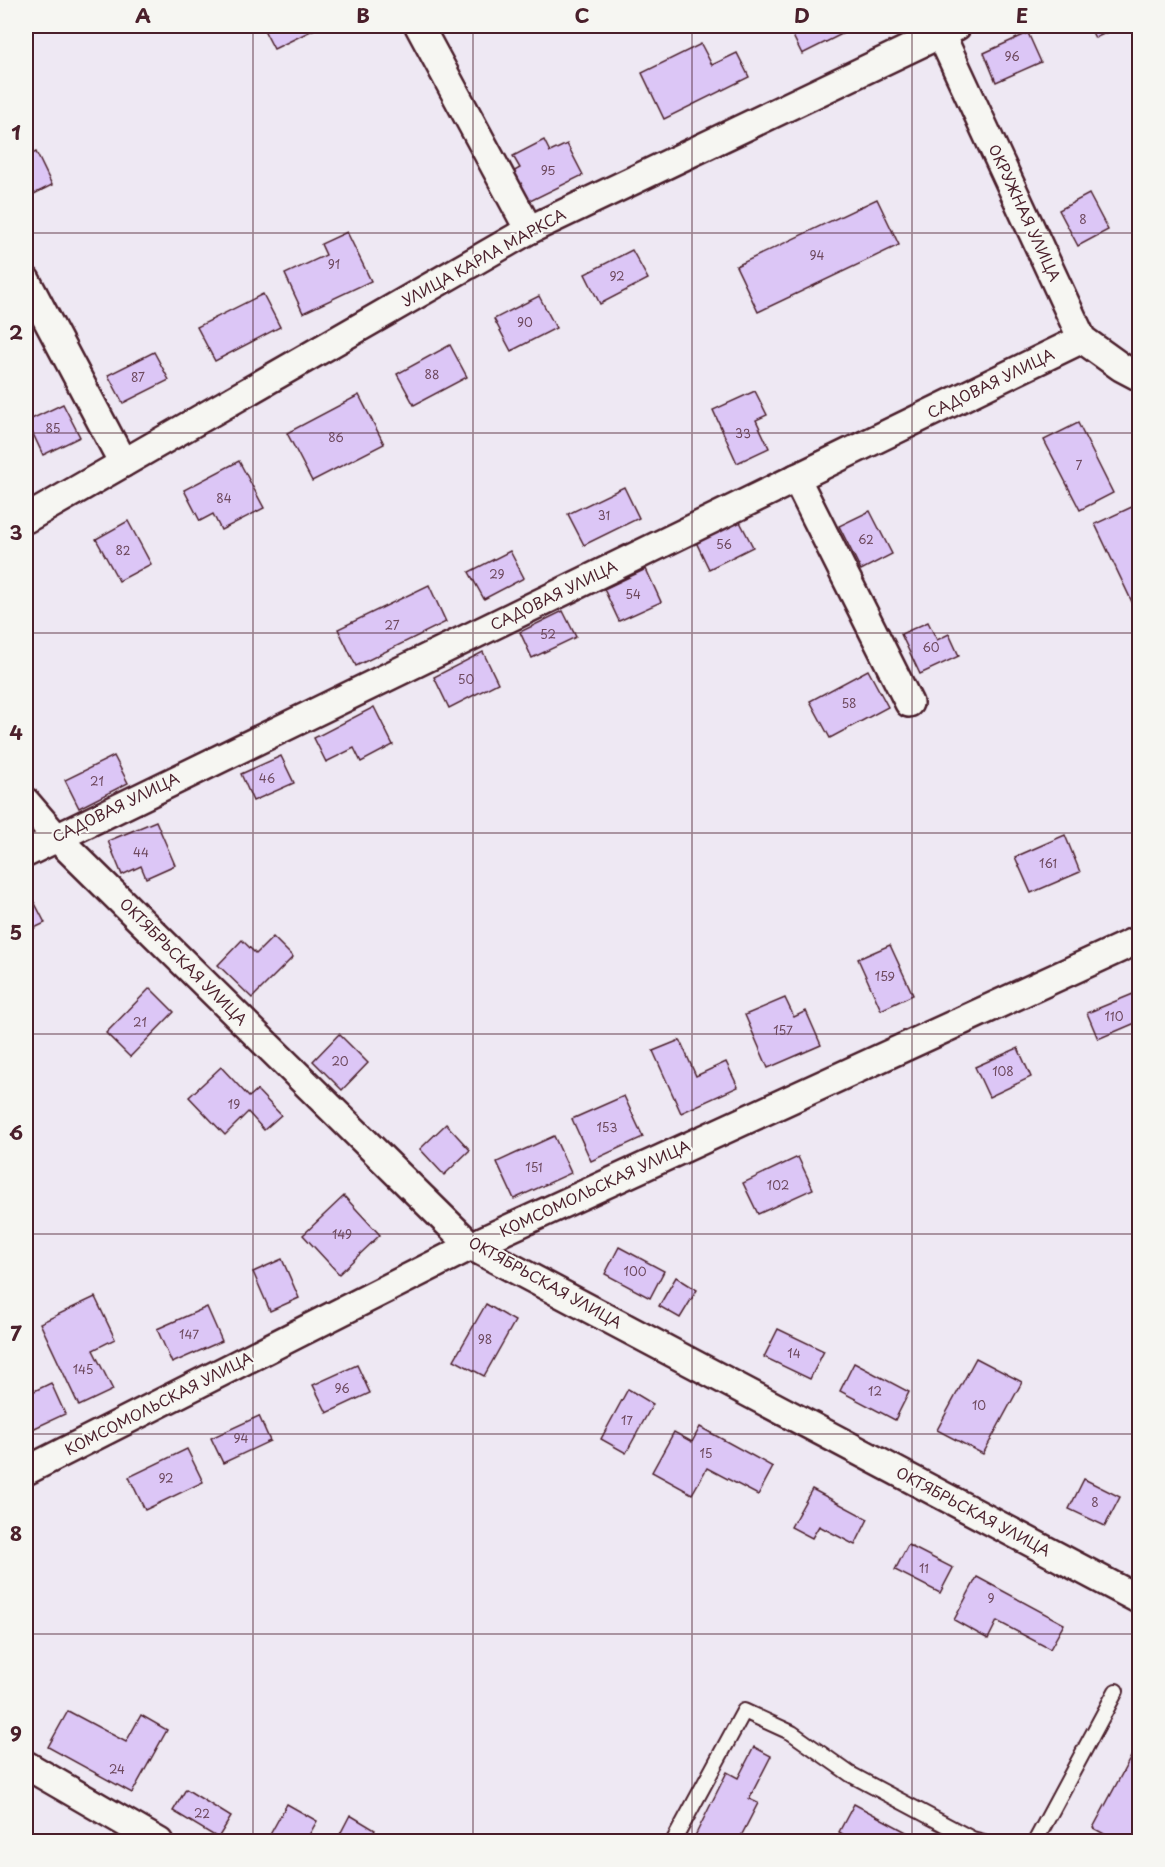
<svg xmlns="http://www.w3.org/2000/svg" width="1165" height="1867" viewBox="0 0 1165 1867" font-family="'Playpen Sans',sans-serif">
<style>
.building{fill:#dcc6f6;stroke:#4a1f2b;stroke-width:1.5}
.lines{fill:none;stroke-linecap:round;stroke-linejoin:round}
.lane-casing{stroke:#4a1f2b;stroke-width:18}
.street-casing{stroke:#4a1f2b;stroke-width:32}
.lane{stroke:#f6f6f2;stroke-width:14}
.street{stroke:#f6f6f2;stroke-width:27}
.grid{fill:none;stroke:#4a1f2b;stroke-width:1.5;stroke-opacity:0.55}
.labels{text-anchor:middle;stroke-width:4.5;stroke-linejoin:round;paint-order:stroke}
.number-label{font-size:12px;fill:#6e495e}
.street-label{font-size:15px;fill:#4a1f2b;stroke:#f6f6f2}
.neatline{fill:none;stroke:#4a1f2b;stroke-width:2}
.grid-label{font-size:20px;text-anchor:middle;font-weight:bold;fill:#4a1f2b}
</style>
<rect width="100%" height="100%" fill="#eee8f3"/>
<filter id="ink" filterUnits="userSpaceOnUse"><feTurbulence type="fractalNoise" baseFrequency=".0167" numOctaves="2"/><feDisplacementMap in="SourceGraphic" scale="12" xChannelSelector="R" yChannelSelector="G"/><feConvolveMatrix kernelMatrix="1 2 1 2 8 2 1 2 1" color-interpolation-filters="sRGB"/></filter>
<g filter="url(#ink)">
<g class="building">
<polygon points="262,26 321,26 274,49"/>
<polygon points="788,26 847,26 850,30 802,54"/>
<polygon points="1089,26 1121,26 1095,38"/>
<polygon points="1028,33 1041,62 996,82 984,53"/>
<polygon points="701,44 712,65 737,53 749,77 664,119 642,73"/>
<polygon points="544,140 550,152 567,144 583,175 526,203 511,173 520,168 513,156"/>
<polygon points="36,152 52,185 26,198 26,157"/>
<polygon points="1089,194 1108,230 1078,246 1059,210"/>
<polygon points="877,199 899,245 758,312 736,266"/>
<polygon points="347,232 371,281 303,313 285,274 326,255 321,244"/>
<polygon points="632,250 648,279 600,304 585,274"/>
<polygon points="263,294 280,327 215,361 197,327"/>
<polygon points="539,296 556,328 511,351 494,319"/>
<polygon points="450,345 467,377 414,405 397,374"/>
<polygon points="154,352 169,380 123,403 108,375"/>
<polygon points="755,391 767,415 756,420 769,448 737,463 713,410"/>
<polygon points="359,395 384,444 312,481 287,433"/>
<polygon points="63,404 80,437 43,455 27,421"/>
<polygon points="1078,423 1113,493 1080,510 1044,440"/>
<polygon points="239,461 264,508 221,530 213,514 200,521 184,490"/>
<polygon points="624,487 639,518 584,545 568,514"/>
<polygon points="1134,506 1140,516 1140,601 1133,604 1095,524"/>
<polygon points="870,511 892,554 861,570 839,526"/>
<polygon points="739,520 753,547 709,569 696,542"/>
<polygon points="128,521 151,564 119,581 96,539"/>
<polygon points="510,551 524,578 484,599 469,572"/>
<polygon points="646,569 661,602 619,621 604,589"/>
<polygon points="429,585 446,622 356,666 338,629"/>
<polygon points="563,611 576,637 532,658 520,632"/>
<polygon points="928,622 937,640 949,634 959,656 920,674 901,634"/>
<polygon points="483,652 498,683 449,708 434,677"/>
<polygon points="868,670 888,707 830,738 810,701"/>
<polygon points="374,707 393,745 361,762 354,748 326,762 314,738"/>
<polygon points="114,756 128,783 79,808 65,780"/>
<polygon points="281,756 294,783 253,801 241,774"/>
<polygon points="156,821 175,865 146,878 141,866 122,875 108,841"/>
<polygon points="1065,835 1080,872 1031,893 1015,857"/>
<polygon points="28,890 45,923 26,932 26,891"/>
<polygon points="273,937 293,957 252,998 218,965 242,940 256,954"/>
<polygon points="890,945 913,995 881,1010 858,959"/>
<polygon points="150,988 174,1012 130,1057 106,1033"/>
<polygon points="1133,994 1140,1009 1140,1021 1098,1039 1087,1013"/>
<polygon points="785,998 794,1017 806,1011 821,1045 768,1068 745,1015"/>
<polygon points="339,1034 368,1063 342,1090 313,1061"/>
<polygon points="680,1040 696,1076 726,1062 738,1087 681,1113 653,1051"/>
<polygon points="1018,1048 1031,1077 989,1097 975,1067"/>
<polygon points="221,1067 249,1097 257,1090 281,1115 264,1130 248,1112 225,1135 189,1097"/>
<polygon points="624,1096 643,1137 591,1161 572,1119"/>
<polygon points="446,1124 470,1150 444,1175 420,1149"/>
<polygon points="554,1136 571,1173 514,1199 497,1162"/>
<polygon points="798,1157 813,1189 758,1214 743,1183"/>
<polygon points="344,1196 380,1235 339,1274 303,1235"/>
<polygon points="619,1247 664,1271 650,1298 605,1274"/>
<polygon points="282,1259 299,1298 270,1311 253,1272"/>
<polygon points="676,1277 697,1290 680,1318 659,1306"/>
<polygon points="95,1297 115,1339 93,1350 113,1390 79,1406 40,1323"/>
<polygon points="486,1304 515,1321 484,1376 454,1360"/>
<polygon points="207,1307 222,1341 172,1363 157,1329"/>
<polygon points="778,1329 824,1351 810,1379 764,1357"/>
<polygon points="976,1358 1022,1382 983,1454 937,1430"/>
<polygon points="854,1363 909,1392 895,1420 840,1391"/>
<polygon points="357,1365 370,1393 327,1413 313,1385"/>
<polygon points="51,1383 65,1414 26,1432 26,1395"/>
<polygon points="628,1389 653,1404 626,1453 601,1439"/>
<polygon points="259,1416 270,1441 223,1463 211,1438"/>
<polygon points="700,1427 773,1467 758,1495 707,1468 692,1494 652,1472 674,1432 692,1442"/>
<polygon points="187,1449 203,1482 145,1510 129,1477"/>
<polygon points="1084,1479 1120,1497 1105,1526 1069,1509"/>
<polygon points="812,1489 868,1519 855,1545 819,1526 812,1538 791,1527"/>
<polygon points="908,1545 953,1568 940,1593 895,1570"/>
<polygon points="977,1577 1064,1624 1050,1649 997,1621 988,1639 954,1620"/>
<polygon points="68,1711 126,1742 141,1715 167,1730 132,1793 48,1747"/>
<polygon points="1140,1740 1140,1842 1119,1842 1093,1828"/>
<polygon points="754,1747 771,1756 749,1799 758,1803 738,1842 692,1842 727,1772 738,1778"/>
<polygon points="186,1789 231,1817 218,1838 173,1811"/>
<polygon points="287,1804 317,1821 305,1842 266,1842"/>
<polygon points="854,1804 925,1842 856,1842 839,1832"/>
<polygon points="350,1815 375,1830 368,1842 336,1842"/>
</g>
<g class="lines">
<g class="lane-casing">
<g id="lane">
<polyline points="673,1842 744,1711 792,1733 850,1774 972,1839 984,1842"/>
<polyline points="1035,1842 1116,1691"/>
</g>
</g>
<g class="street-casing">
<g id="street">
<polyline points="419,26 529,230"/>
<polyline points="937,26 1082,339 1121,367 1140,377"/>
<polyline points="26,280 123,463"/>
<polyline points="796,478 909,703"/>
<polyline points="26,519 529,230 957,26"/>
<polyline points="26,802 56,837 471,1246 1140,1600"/>
<polyline points="26,853 1082,339"/>
<polyline points="26,1471 471,1246 1140,939"/>
<polyline points="26,1765 159,1842"/>
</g>
</g>
<use href="#lane" class="lane"/>
<use href="#street" class="street"/>
</g>
</g>
<path class="grid" d="M253 26V1842M473 26V1842M692 26V1842M912 26V1842M26 233H1140M26 433H1140M26 633H1140M26 833H1140M26 1034H1140M26 1234H1140M26 1434H1140M26 1634H1140"/>
<g class="labels">
<g class="number-label">
<text x="1012" y="61">96</text>
<text x="548" y="175">95</text>
<text x="1083" y="224">8</text>
<text x="817" y="260">94</text>
<text x="334" y="269">91</text>
<text x="617" y="281">92</text>
<text x="525" y="327">90</text>
<text x="432" y="379">88</text>
<text x="138" y="382">87</text>
<text x="53" y="433">85</text>
<text x="743" y="438">33</text>
<text x="336" y="442">86</text>
<text x="1079" y="470">7</text>
<text x="224" y="503">84</text>
<text x="604" y="520">31</text>
<text x="866" y="544">62</text>
<text x="724" y="549">56</text>
<text x="123" y="555">82</text>
<text x="497" y="579">29</text>
<text x="633" y="599">54</text>
<text x="392" y="630">27</text>
<text x="548" y="639">52</text>
<text x="931" y="652">60</text>
<text x="466" y="684">50</text>
<text x="849" y="708">58</text>
<text x="267" y="783">46</text>
<text x="97" y="786">21</text>
<text x="141" y="857">44</text>
<text x="1048" y="868">161</text>
<text x="885" y="981">159</text>
<text x="1114" y="1021">110</text>
<text x="140" y="1027">21</text>
<text x="783" y="1035">157</text>
<text x="340" y="1066">20</text>
<text x="1003" y="1076">108</text>
<text x="234" y="1109">19</text>
<text x="607" y="1132">153</text>
<text x="534" y="1172">151</text>
<text x="778" y="1190">102</text>
<text x="342" y="1239">149</text>
<text x="635" y="1276">100</text>
<text x="189" y="1339">147</text>
<text x="485" y="1344">98</text>
<text x="794" y="1358">14</text>
<text x="83" y="1374">145</text>
<text x="342" y="1393">96</text>
<text x="875" y="1396">12</text>
<text x="979" y="1410">10</text>
<text x="627" y="1425">17</text>
<text x="241" y="1443">94</text>
<text x="706" y="1458">15</text>
<text x="166" y="1483">92</text>
<text x="1095" y="1507">8</text>
<text x="924" y="1573">11</text>
<text x="991" y="1603">9</text>
<text x="117" y="1774">24</text>
<text x="202" y="1818">22</text>
</g>
<g class="street-label">
<text transform="translate(1024 213) rotate(65)" y="5">ОКРУЖНАЯ УЛИЦА</text>
<text transform="translate(484 258) rotate(-29)" y="5">УЛИЦА КАРЛА МАРКСА</text>
<text transform="translate(991 384) rotate(-26)" y="5">САДОВАЯ УЛИЦА</text>
<text transform="translate(554 596) rotate(-26)" y="5">САДОВАЯ УЛИЦА</text>
<text transform="translate(116 808) rotate(-26)" y="5">САДОВАЯ УЛИЦА</text>
<text transform="translate(183 962) rotate(45)" y="5">ОКТЯБРЬСКАЯ УЛИЦА</text>
<text transform="translate(595 1189) rotate(-25)" y="5">КОМСОМОЛЬСКАЯ УЛИЦА</text>
<text transform="translate(545 1283) rotate(29)" y="5">ОКТЯБРЬСКАЯ УЛИЦА</text>
<text transform="translate(159 1404) rotate(-27)" y="5">КОМСОМОЛЬСКАЯ УЛИЦА</text>
<text transform="translate(973 1512) rotate(28)" y="5">ОКТЯБРЬСКАЯ УЛИЦА</text>
</g>
</g>
<rect width="1165" height="1867" fill="none" stroke="#f6f6f2" stroke-width="66"/>
<rect x="33" y="33" width="1099" height="1801" class="neatline"/>
<g class="grid-label">
<text x="143" y="23">A</text>
<text x="363" y="23">B</text>
<text x="582" y="23">C</text>
<text x="802" y="23">D</text>
<text x="1022" y="23">E</text>
<text x="16" y="140">1</text>
<text x="16" y="340">2</text>
<text x="16" y="540">3</text>
<text x="16" y="740">4</text>
<text x="16" y="940">5</text>
<text x="16" y="1140">6</text>
<text x="16" y="1341">7</text>
<text x="16" y="1541">8</text>
<text x="16" y="1741">9</text>
</g>
</svg>
